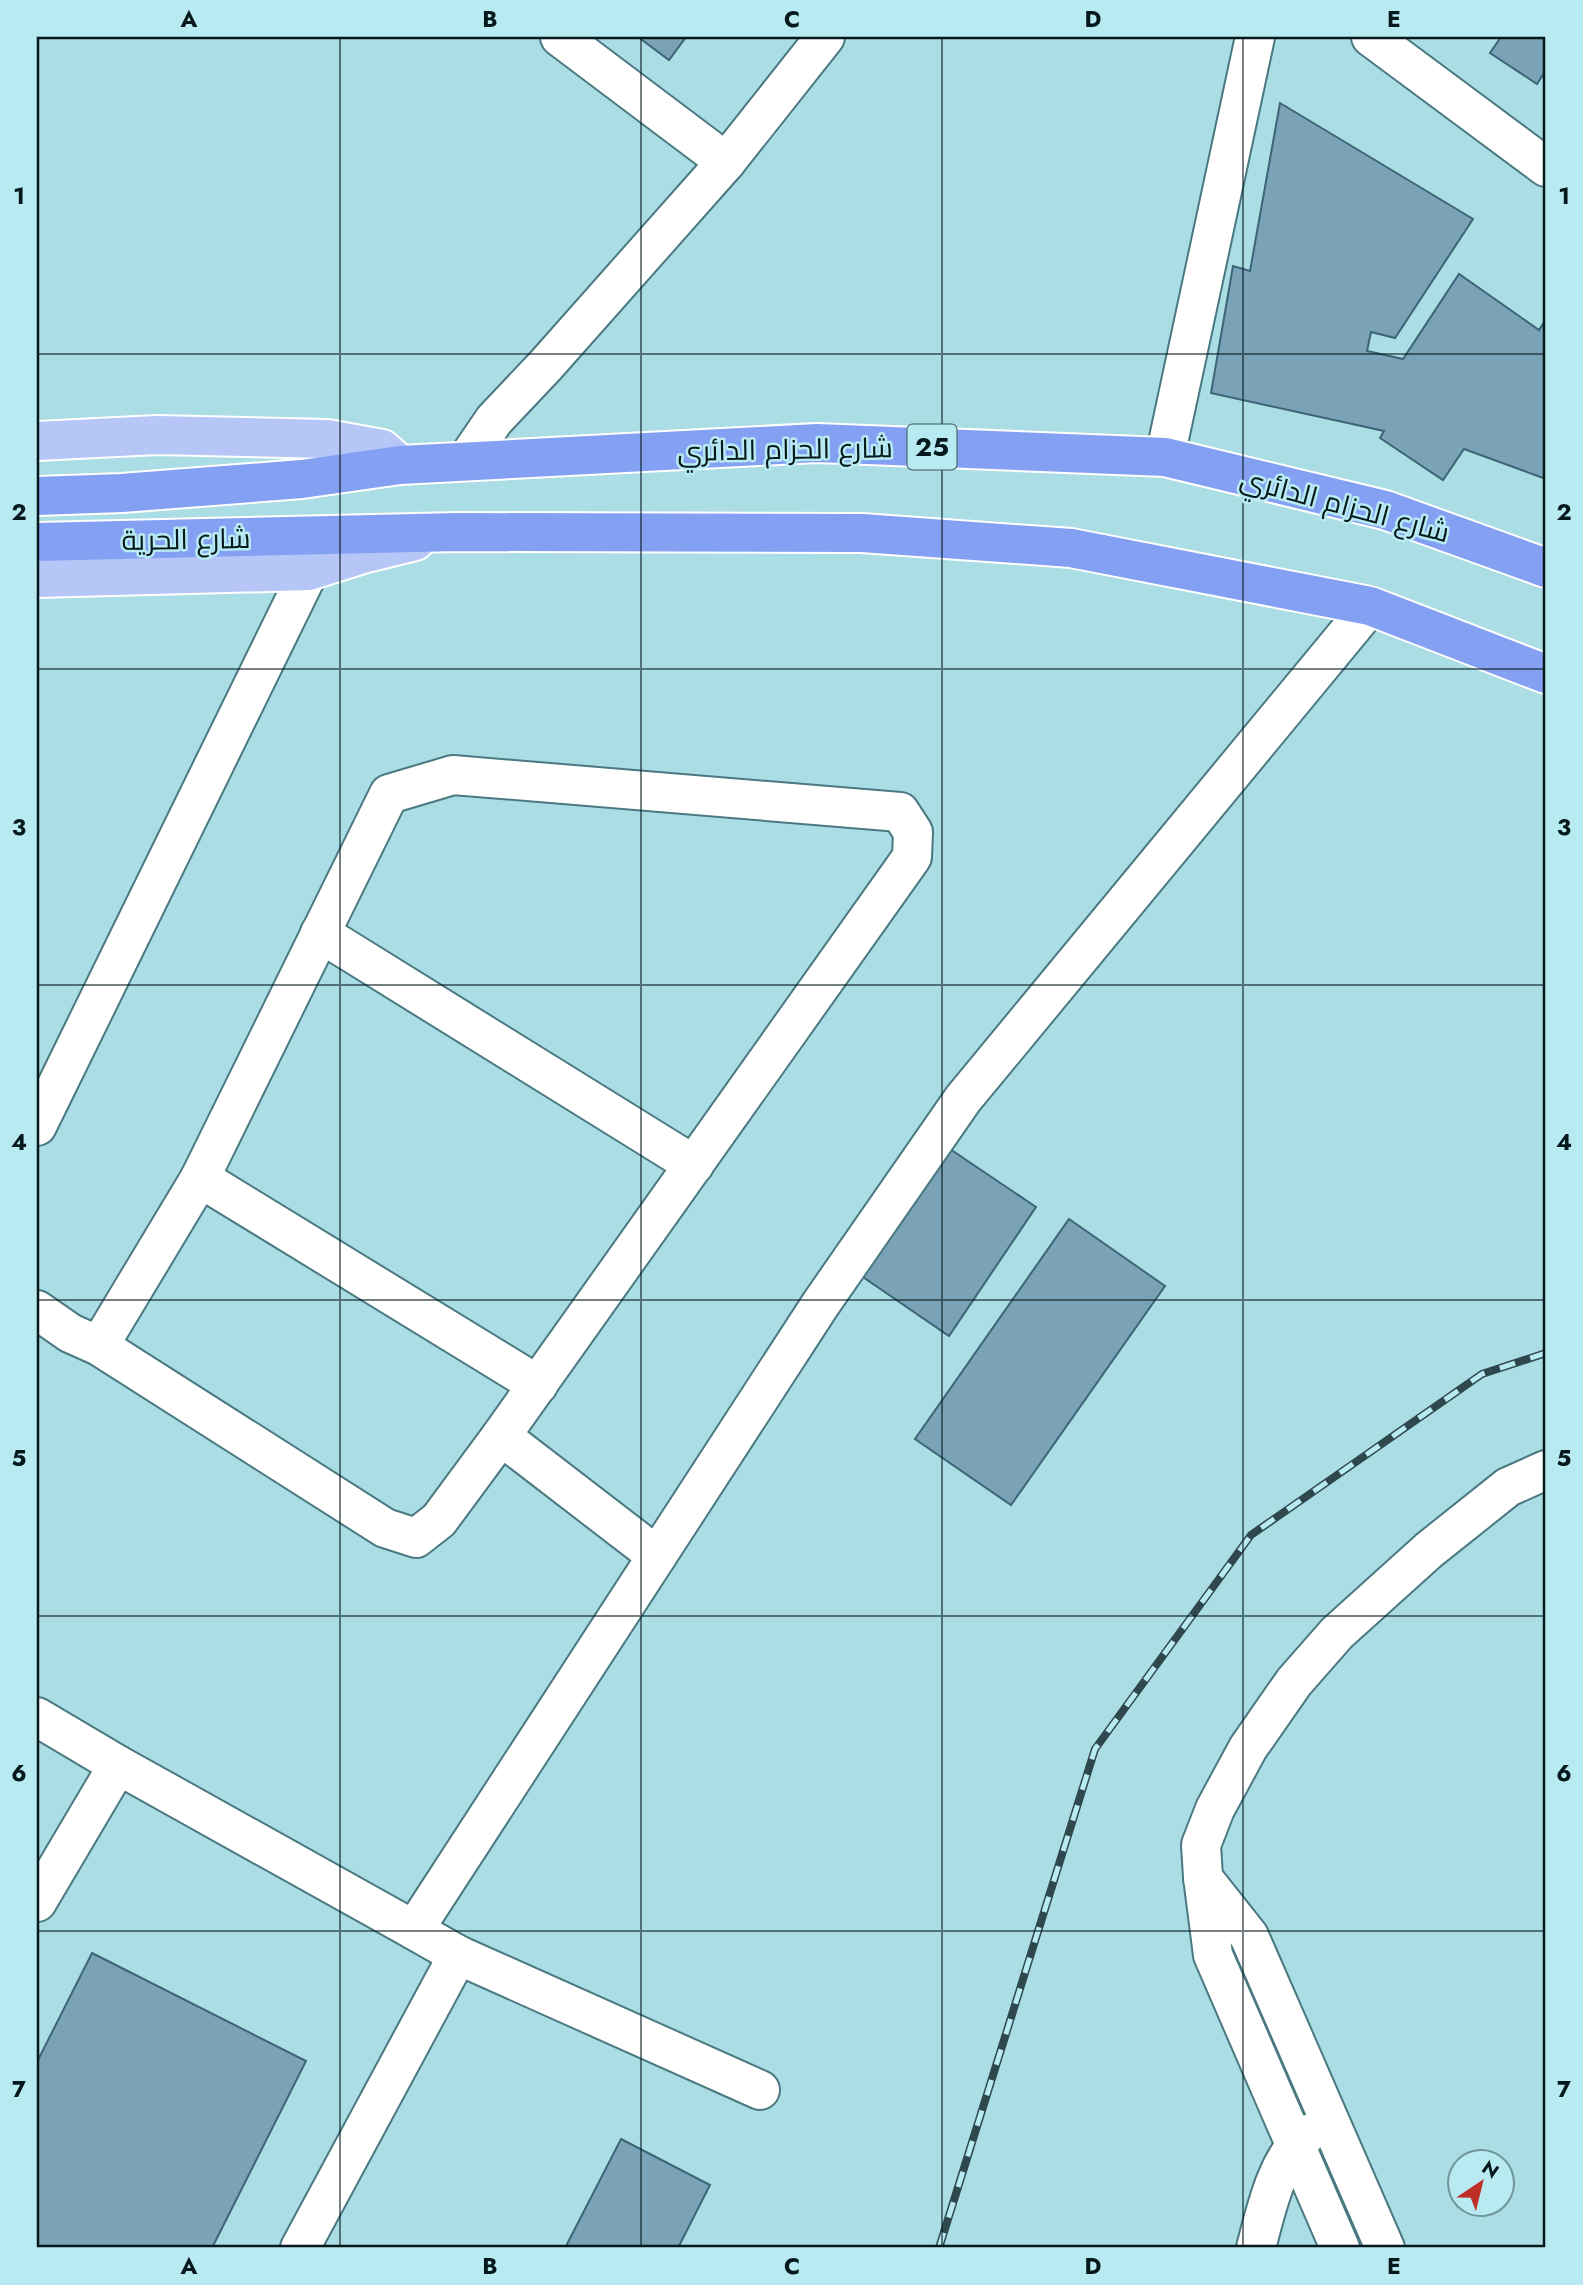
<svg xmlns="http://www.w3.org/2000/svg" width="1583" height="2285" viewBox="0 0 1583 2285" font-family="Jost,Cairo,sans-serif">
<style>
.building{fill:#7ba3b7;stroke:#3d6576;stroke-width:2}
.lines{fill:none;stroke-linecap:round;stroke-linejoin:round}
.minor-casing{stroke:#4a7981;stroke-width:42}
.major-casing{stroke:#fff;stroke-width:42}
.highway-casing{stroke:#fff;stroke-width:42}
.minor{stroke:#fff;stroke-width:38}
.major{stroke:#b5c6f7;stroke-width:38}
.highway{stroke:#84a0f2;stroke-width:38}
.rail-casing{stroke:#2e484d;stroke-width:8}
.rail{stroke:#b8eaf2;stroke-width:5;stroke-dasharray:16;stroke-linecap:butt}
.grid{fill:none;stroke:#05181b;stroke-width:2;stroke-opacity:0.55}
.labels{text-anchor:middle;stroke-width:5;stroke-linejoin:round;paint-order:stroke}
.shield{fill:#b8eaf2;stroke:#3b575c;stroke-width:2}
.shield-label{font-size:26px;font-weight:bold;fill:#05181b}
.street-label{font-size:28px;fill:#05181b;stroke:#b8eaf2}
.neatline{fill:none;stroke:#05181b;stroke-width:2.5}
.grid-label{font-size:23px;text-anchor:middle;font-weight:bold;fill:#05181b}
</style>
<rect width="100%" height="100%" fill="#abdde5"/>
<g class="building">
<polygon points="638,37 686,37 669,60"/>
<polygon points="1501,37 1546,37 1546,70 1537,84 1490,53"/>
<polygon points="1280,103 1473,219 1395,338 1371,332 1367,351 1403,359 1459,274 1539,330 1546,319 1546,479 1464,449 1443,480 1380,438 1384,431 1211,393 1233,266 1250,271"/>
<polygon points="947,1147 1036,1207 949,1336 860,1275"/>
<polygon points="1069,1219 1165,1286 1011,1505 915,1439"/>
<polygon points="92,1953 306,2061 212,2248 37,2248 37,2062"/>
<polygon points="621,2139 710,2185 678,2248 565,2248"/>
</g>
<g class="lines">
<g class="minor-casing">
<g id="minor">
<polyline points="560,37 726,162"/>
<polyline points="1371,37 1546,167"/>
<polyline points="1165,457 1255,37"/>
<polyline points="466,461 494,420 546,365 726,162 825,37"/>
<polyline points="320,933 694,1165"/>
<polyline points="37,1126 309,571"/>
<polyline points="200,1178 538,1385"/>
<polyline points="37,1310 70,1333 99,1346 385,1528 416,1538 439,1520 501,1436 912,857 913,832 900,812 453,775 389,794 200,1178 99,1346"/>
<polyline points="501,1436 657,1556"/>
<polyline points="37,1717 118,1765 414,1930 820,1305 963,1099 1370,606"/>
<polyline points="1203,1878 1249,1936 1385,2248"/>
<polyline points="37,1902 118,1765"/>
<polyline points="414,1930 458,1955 760,2090"/>
<polyline points="300,2248 458,1955"/>
<path d="M1256 2248C1266 2210 1276 2160 1307 2134"/>
<polyline points="1340,2248 1213,1955 1203,1877 1201,1845 1215,1809 1248,1748 1294,1682 1337,1633 1429,1550 1508,1487 1546,1470"/>
</g>
</g>
<g class="major-casing">
<g id="major">
<polyline points="37,441 157,435 327,439 382,449 400,465"/>
<polyline points="37,578 309,571 366,553 415,541"/>
</g>
</g>
<g class="highway-casing">
<g id="highway">
<polyline points="37,496 122,493 302,479 400,465 817,443 1165,457 1385,510 1546,568"/>
<polyline points="37,542 458,532 862,533 1071,548 1370,606 1546,674"/>
</g>
</g>
<use href="#minor" class="minor"/>
<use href="#major" class="major"/>
<use href="#highway" class="highway"/>
<g class="rail-casing">
<polyline id="rail" points="939,2248 1095,1749 1251,1535 1482,1374 1546,1353"/>
</g>
<use href="#rail" class="rail"/>
</g>
<path class="grid" d="M340 37V2248M641 37V2248M942 37V2248M1243 37V2248M37 354H1546M37 669H1546M37 985H1546M37 1300H1546M37 1616H1546M37 1931H1546"/>
<g class="labels">
<rect class="shield" x="907.5" y="424.5" width="49" height="45" rx="5"/>
<g class="shield-label">
<text x="932" y="456">25</text>
</g>
<g class="street-label">
<text transform="translate(785 449) rotate(-1)" y="10">شارع الحزام الدائري</text>
<text transform="translate(1345 505) rotate(15)" y="10">شارع الحزام الدائري</text>
<text transform="translate(186 539) rotate(-1)" y="10">شارع الحرية</text>
</g>
</g>
<rect width="1583" height="2285" fill="none" stroke="#b8eaf2" stroke-width="77"/>
<g transform="translate(1481 2183) rotate(35)"><circle r="33" fill="#b8eaf2" stroke="#70969c" stroke-width="2"/>
<path d="M0-5L12 26L0 18L-12 26Z" fill="#be3026"/>
<text y="-10" font-size="19" font-weight="bold" text-anchor="middle" fill="#05181b">N</text>
</g>
<rect x="38" y="38" width="1506" height="2208" class="neatline"/>
<g class="grid-label">
<text x="189" y="27">A</text>
<text x="490" y="27">B</text>
<text x="792" y="27">C</text>
<text x="1093" y="27">D</text>
<text x="1394" y="27">E</text>
<text x="19" y="204">1</text>
<text x="1564" y="204">1</text>
<text x="19" y="520">2</text>
<text x="1564" y="520">2</text>
<text x="19" y="835">3</text>
<text x="1564" y="835">3</text>
<text x="19" y="1150">4</text>
<text x="1564" y="1150">4</text>
<text x="19" y="1466">5</text>
<text x="1564" y="1466">5</text>
<text x="19" y="1781">6</text>
<text x="1564" y="1781">6</text>
<text x="19" y="2097">7</text>
<text x="1564" y="2097">7</text>
<text x="189" y="2274">A</text>
<text x="490" y="2274">B</text>
<text x="792" y="2274">C</text>
<text x="1093" y="2274">D</text>
<text x="1394" y="2274">E</text>
</g>
</svg>
